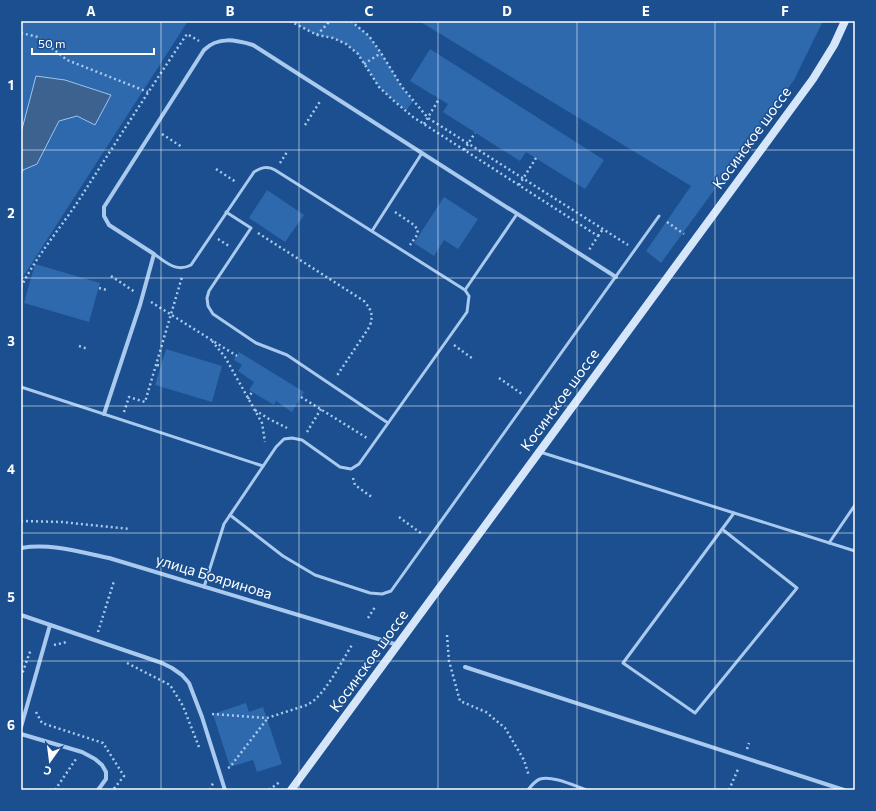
<svg xmlns="http://www.w3.org/2000/svg" width="876" height="811" viewBox="0 0 876 811" font-family="Commissioner,sans-serif">
<style>
.green{fill:#2e69ad}
.water{fill:#3c6290;stroke:#9cc4f0}
.lines{fill:none;stroke-linecap:round;stroke-linejoin:round}
.path{stroke:#a9c9ee;stroke-width:2.5;stroke-dasharray:2 3;stroke-linecap:butt}
.lane{stroke:#a9c9ee;stroke-width:3}
.street{stroke:#a9c9ee;stroke-width:4}
.secondary{stroke:#d6e6fa;stroke-width:8}
.grid{fill:none;stroke:#fff;stroke-width:1;stroke-opacity:0.55}
.labels{text-anchor:middle;stroke-width:3;stroke-linejoin:round;paint-order:stroke}
.street-label{font-size:15px;fill:#fff;stroke:#1b4f8f}
.neatline{fill:none;stroke:#fff;stroke-width:1.5}
.grid-label{font-size:13px;text-anchor:middle;font-weight:bold;fill:#fff}
</style>
<rect width="100%" height="100%" fill="#1b4f8f"/>
<g class="green">
<polygon points="21,21 188,21 21,280"/>
<polygon points="290,21 353,22 369,36 381,53 402,87 413,101 406,111 379,87 358,54 346,44 333,38 317,35"/>
<polygon points="419,21 823,21 794,80 661,263 646,251 691,186"/>
<polygon points="430,49 604,160 585,189 526,152 520,161 443,112 448,104 410,81"/>
<polygon points="267,190 304,215 285,242 249,218"/>
<polygon points="444,197 478,219 458,249 444,240 434,256 414,243"/>
<polygon points="35,264 100,283 89,322 24,303"/>
<polygon points="166,349 222,366 212,402 155,385"/>
<polygon points="239,352 304,392 292,412 276,401 274,405 249,390 254,382 238,371 242,365 234,360"/>
<polygon points="246,703 249,712 263,707 282,764 257,772 253,760 230,767 213,714"/>
</g>
<polygon class="water" points="36,76 65,80 111,95 95,125 77,116 59,121 37,164 23,170 21,174 21,133"/>
<g class="lines">
<g class="path">
<polyline points="290,21 317,35 333,38 346,44 358,54 379,87 394,101 413,117 598,236 589,250"/>
<polyline points="351,21 369,36 381,53 402,87 428,118 628,245"/>
<polyline points="21,33 38,37 67,60 148,92"/>
<polyline points="317,35 330,21"/>
<polyline points="364,64 381,53"/>
<polyline points="424,124 439,99"/>
<polyline points="305,125 321,100"/>
<polyline points="162,134 182,147"/>
<polyline points="464,150 475,133"/>
<polyline points="280,163 287,152"/>
<polyline points="216,169 236,182"/>
<polyline points="519,185 536,158"/>
<polyline points="395,212 414,225 418,230 417,235 410,245"/>
<polyline points="667,222 684,234"/>
<path d="M258 233 364 301C372 311 373 314 370 326L336 377"/>
<polyline points="598,236 603,229"/>
<polyline points="218,239 229,246"/>
<polyline points="111,276 135,292"/>
<path d="M21 287C36 257 58 231 77 203 113 147 149 90 187 34L199 41"/>
<polyline points="99,288 107,290"/>
<polyline points="151,302 237,356"/>
<polyline points="212,341 225,357 262,423 265,442"/>
<polyline points="454,345 473,359"/>
<polyline points="79,346 88,349"/>
<polyline points="157,365 161,366"/>
<polyline points="499,378 522,394"/>
<polyline points="301,397 367,438"/>
<polyline points="248,399 252,392"/>
<polyline points="255,410 269,419 287,428"/>
<polyline points="124,412 129,397 145,402 182,277"/>
<polyline points="307,432 321,409"/>
<polyline points="353,478 355,485 373,498"/>
<polyline points="399,517 422,534"/>
<polyline points="21,521 62,522 130,529"/>
<polyline points="368,618 375,607"/>
<polyline points="98,632 114,581"/>
<polyline points="447,635 449,661 460,701 486,712 505,728 524,760 529,776"/>
<polyline points="54,645 67,642"/>
<polyline points="127,663 170,685 183,706 199,747"/>
<polyline points="21,677 31,649"/>
<polyline points="36,712 42,723 103,743 124,776 113,790"/>
<path d="M212 714 267 718 307 705C325 696 341 662 352 645"/>
<polyline points="747,749 749,743"/>
<polyline points="228,768 230,767 267,719"/>
<polyline points="55,790 76,759"/>
<polyline points="210,790 213,783"/>
<polyline points="269,790 281,781"/>
<polyline points="729,790 739,767"/>
</g>
<g class="lane">
<polyline points="226,212 251,228 209,291 207,298 208,306 213,314 256,343 287,355 388,423"/>
<polyline points="372,231 422,153"/>
<path d="M154 254C166 262 176 273 191 265L254 172C261 168 267 165 275 170L465 290"/>
<polyline points="21,387 263,466"/>
<polyline points="540,452 855,551"/>
<polyline points="230,515 283,556 315,575 370,593 382,594 391,591 659,216"/>
<polyline points="722,529 797,588 695,713 623,663 734,513"/>
<polyline points="829,543 855,505"/>
<polyline points="204,587 224,524 276,447 284,439 292,438 302,440 340,467 351,469 359,464 467,312 469,296 465,290 517,214"/>
<path d="M528 790C531 786 535 781 540 779 552 775 575 786 587 790"/>
</g>
<g class="street">
<path d="M104 414 140 305 154 254 109 225 104 216V207L204 50C218 36 236 40 253 45L616 277"/>
<path d="M21 548C51 543 80 552 109 558L398 645"/>
<polyline points="21,615 162,663 172,668 182,675 189,683 202,717 225,790"/>
<polyline points="465,667 844,790"/>
<polyline points="21,727 50,625"/>
<polyline points="21,734 82,752 95,759 102,765 106,772 106,779 98,790"/>
</g>
<polyline class="secondary" points="291,790 813,79 834,45 845,21"/>
</g>
<path class="grid" d="M161 21V790M299 21V790M438 21V790M577 21V790M715 21V790M21 150H855M21 278H855M21 406H855M21 533H855M21 661H855"/>
<g class="labels">
<g class="street-label">
<text transform="translate(752 138) rotate(-54)" y="5">Косинское шоссе</text>
<text transform="translate(560 400) rotate(-54)" y="5">Косинское шоссе</text>
<text transform="translate(214 577) rotate(17)" y="5">улица Бояринова</text>
<text transform="translate(369 661) rotate(-54)" y="5">Косинское шоссе</text>
</g>
</g>
<rect width="876" height="811" fill="none" stroke="#1b4f8f" stroke-width="44"/>
<g transform="translate(50 761) rotate(194)" stroke="#1b4f8f" stroke-width="3" paint-order="stroke">
<path d="M0-3L7 15L0 10L-7 15Z" fill="#ffffff"/>
<text y="-6" font-size="11" font-weight="bold" text-anchor="middle" fill="#ffffff">С</text>
</g>
<path d="M32 48v6h122v-6" fill="none" stroke="#ffffff" stroke-width="2"/>
<text x="38" y="48" font-size="12" fill="#ffffff" stroke="#1b4f8f" stroke-width="3" paint-order="stroke">50 m</text>
<rect x="22" y="22" width="832" height="767" class="neatline"/>
<g class="grid-label">
<text x="91" y="16">A</text>
<text x="230" y="16">B</text>
<text x="369" y="16">C</text>
<text x="507" y="16">D</text>
<text x="646" y="16">E</text>
<text x="785" y="16">F</text>
<text x="11" y="90">1</text>
<text x="11" y="218">2</text>
<text x="11" y="346">3</text>
<text x="11" y="474">4</text>
<text x="11" y="602">5</text>
<text x="11" y="730">6</text>
</g>
</svg>
